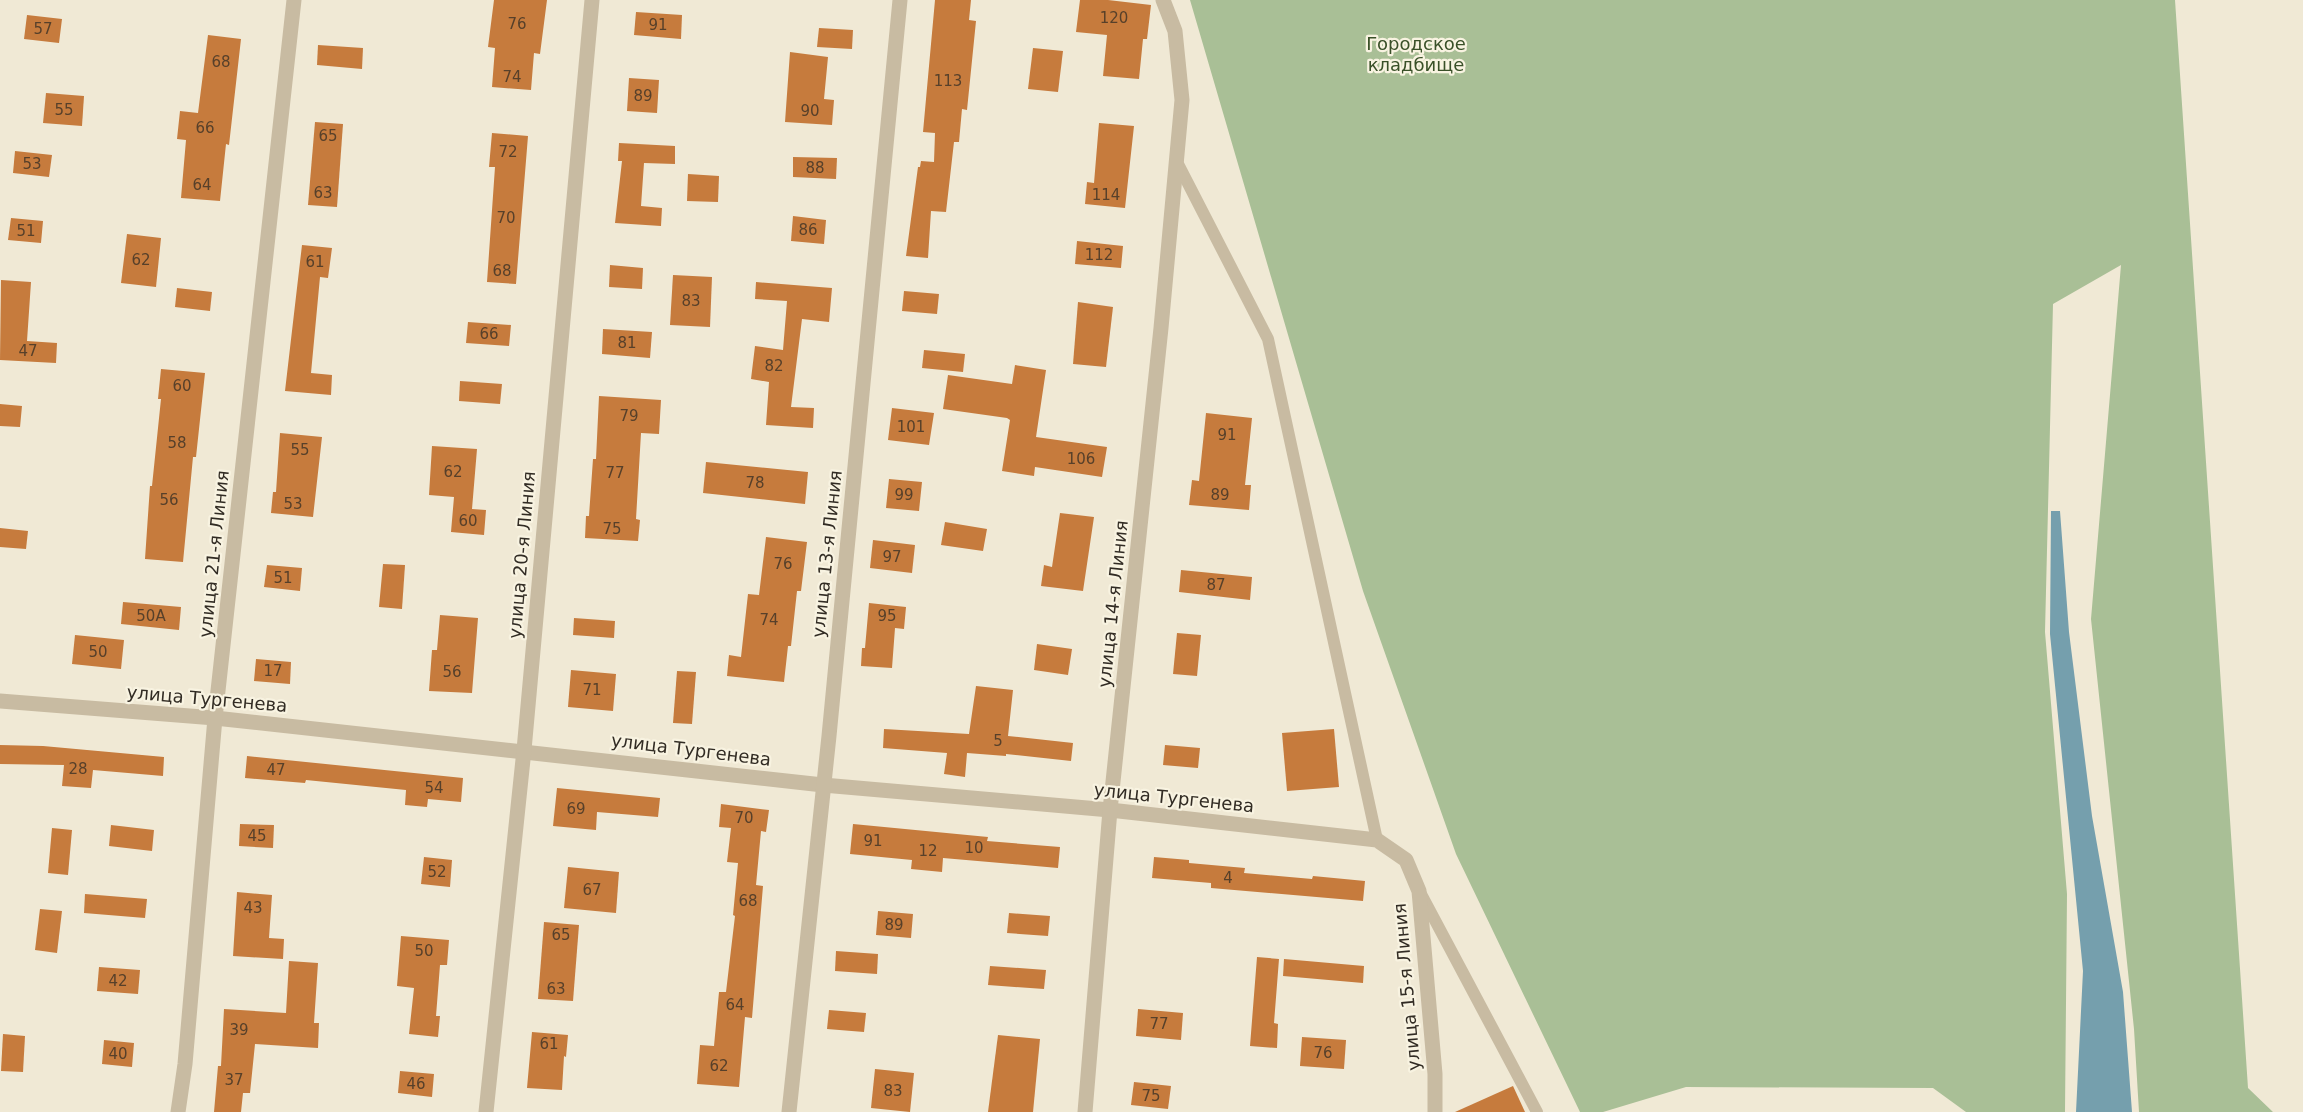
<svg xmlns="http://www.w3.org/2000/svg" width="2303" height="1112" viewBox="0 0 2303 1112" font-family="'DejaVu Sans',sans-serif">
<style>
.green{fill:#a9bf96}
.water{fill:#759fad}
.building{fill:#c67b3d}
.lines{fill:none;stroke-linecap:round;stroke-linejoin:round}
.lane{stroke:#c8bba2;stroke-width:12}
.street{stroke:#c8bba2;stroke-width:15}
.labels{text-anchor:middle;stroke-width:4.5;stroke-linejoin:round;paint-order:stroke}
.number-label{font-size:15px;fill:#57402a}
.park-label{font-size:18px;fill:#395028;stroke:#f8f3e1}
.street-label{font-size:18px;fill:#322c24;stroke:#f8f3e1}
</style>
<rect width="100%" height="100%" fill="#f0e9d5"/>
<polygon class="green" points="1190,0 2175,0 2248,1088 2273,1112 2139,1112 2134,1029 2091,619 2121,265 2053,304 2045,632 2067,894 2065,1112 1966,1112 1933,1088 1686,1087 1603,1112 1580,1112 1456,854 1363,591"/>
<polygon class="water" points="2051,511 2060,511 2069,632 2092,816 2123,992 2132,1112 2076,1112 2083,971 2050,634"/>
<g class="building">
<polygon points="494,0 547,0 540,54 534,53 531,90 492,87 495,48 488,47"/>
<polygon points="935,0 971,0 969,20 976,21 967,110 962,109 959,142 954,142 946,212 931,211 928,258 906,256 918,167 920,167 921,161 934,162 935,133 923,132"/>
<polygon points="1080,0 1108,0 1151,5 1147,39 1143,39 1139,79 1103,76 1107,35 1076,32"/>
<polygon points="636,12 682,15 681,39 634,35"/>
<polygon points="27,15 62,19 59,43 24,39"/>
<polygon points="819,28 853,30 852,49 817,47"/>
<polygon points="208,35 241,39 229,145 226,144 220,201 181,198 186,140 177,139 180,111 198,113"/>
<polygon points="318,45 363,48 362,69 317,65"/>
<polygon points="1033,48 1063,51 1058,92 1028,89"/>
<polygon points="790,52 828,57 824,99 834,100 832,125 785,122"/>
<polygon points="629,78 659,80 657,113 627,111"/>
<polygon points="46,93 84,96 82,126 43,123"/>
<polygon points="315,122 343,124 337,207 308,205"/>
<polygon points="1099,123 1134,126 1125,208 1085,204 1087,182 1094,183"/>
<polygon points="492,133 528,136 516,284 487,282 495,167 489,167"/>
<polygon points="619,143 675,146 675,164 644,163 641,206 662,208 661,226 615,223 622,161 618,161"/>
<polygon points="15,151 52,155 49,177 13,173"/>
<polygon points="793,157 837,158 836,179 793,177"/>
<polygon points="688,174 719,176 718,202 687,201"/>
<polygon points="793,216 826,220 824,244 791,241"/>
<polygon points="11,218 43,221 41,243 8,240"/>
<polygon points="127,234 161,238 156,287 121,283"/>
<polygon points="1077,241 1123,246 1121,268 1075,264"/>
<polygon points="302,245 332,248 328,278 320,277 311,373 332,375 331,395 285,391"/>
<polygon points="610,265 643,268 642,289 609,287"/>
<polygon points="673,275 712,277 710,327 670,325"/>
<polygon points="1,280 31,282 27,341 57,343 56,363 0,360"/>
<polygon points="756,282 832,288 829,322 802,319 791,407 814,408 813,428 766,425 769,382 751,379 755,346 783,350 787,301 755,299"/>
<polygon points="177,288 212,292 210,311 175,307"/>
<polygon points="904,291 939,294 937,314 902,311"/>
<polygon points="1078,302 1113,307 1106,367 1073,364"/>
<polygon points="468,322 511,325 509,346 466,343"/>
<polygon points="603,329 652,332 650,358 602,354"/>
<polygon points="924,350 965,354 963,372 922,368"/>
<polygon points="1015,365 1046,370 1036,437 1107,447 1102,477 1035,467 1034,476 1002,471 1010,420 1007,418 943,409 948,375 1012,384"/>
<polygon points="161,369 205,373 196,457 193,457 183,562 145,559 150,486 152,486 161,399 158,399"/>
<polygon points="460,381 502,384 500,404 459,401"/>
<polygon points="599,396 661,400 659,434 641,433 636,519 640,520 638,541 585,538 586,516 589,516 593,459 596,459"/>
<polygon points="0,404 22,406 20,427 0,426"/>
<polygon points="892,408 934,413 929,445 888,440"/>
<polygon points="1206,413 1252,418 1245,485 1251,485 1249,510 1189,505 1192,480 1199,481"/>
<polygon points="280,433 322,437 313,517 271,513 273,492 276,492"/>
<polygon points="432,446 477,449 472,509 486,510 484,535 451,532 454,497 429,495"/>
<polygon points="706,462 808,472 805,504 703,493"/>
<polygon points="889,479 922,482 919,511 886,508"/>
<polygon points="1060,513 1094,517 1083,591 1041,586 1044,565 1052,567"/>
<polygon points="945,522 987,529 983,551 941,545"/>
<polygon points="0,528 28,531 26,549 0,547"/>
<polygon points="766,537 807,542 801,591 797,591 791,646 788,646 784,682 727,676 729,655 741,657 748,594 759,595"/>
<polygon points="873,540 915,545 912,573 870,568"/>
<polygon points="383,564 405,565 402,609 379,607"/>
<polygon points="267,565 302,568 300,591 264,587"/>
<polygon points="1181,570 1252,577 1250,600 1179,592"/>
<polygon points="123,602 181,607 179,630 121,624"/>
<polygon points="869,603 906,607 904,629 895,628 892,668 861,666 862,648 865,648"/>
<polygon points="440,615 478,618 472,693 429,691 432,650 437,650"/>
<polygon points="574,618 615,621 614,638 573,635"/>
<polygon points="1177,633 1201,635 1197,676 1173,674"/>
<polygon points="75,635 124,640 121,669 72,664"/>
<polygon points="1037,644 1072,649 1068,675 1034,670"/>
<polygon points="256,659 291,662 290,684 254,681"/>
<polygon points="571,670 616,674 613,711 568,707"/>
<polygon points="677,671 696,672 692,724 673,723"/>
<polygon points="976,686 1013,690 1008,736 1073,743 1071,761 1006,754 1006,756 967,753 965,777 944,774 947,753 883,748 884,729 969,734"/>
<polygon points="1334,729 1339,787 1287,791 1282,733"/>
<polygon points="0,745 43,746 164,757 163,776 93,770 91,788 62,786 64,765 0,764"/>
<polygon points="1165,745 1200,748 1198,768 1163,765"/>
<polygon points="247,756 463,778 461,802 428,799 427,807 405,805 406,790 306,780 305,783 245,778"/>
<polygon points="557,788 660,798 658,817 597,812 596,830 553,826"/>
<polygon points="721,804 769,810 766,832 761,831 756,885 763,886 752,1018 745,1017 739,1087 697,1084 700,1045 714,1046 719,992 726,992 735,916 733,915 738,863 727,862 731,828 719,827"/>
<polygon points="240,824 274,825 273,848 239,846"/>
<polygon points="853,824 988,837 987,841 1060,847 1058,868 943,858 942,872 911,869 912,860 850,854"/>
<polygon points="111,825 154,830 152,851 109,846"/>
<polygon points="52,828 72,830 68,875 48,873"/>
<polygon points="424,857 452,860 450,887 421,884"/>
<polygon points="1154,857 1189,860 1189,863 1245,868 1244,873 1312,879 1313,876 1365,881 1363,901 1211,888 1211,883 1152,878"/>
<polygon points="568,867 619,872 616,913 564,908"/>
<polygon points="237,892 272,895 269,938 284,939 283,959 233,956"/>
<polygon points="85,894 147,899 145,918 84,913"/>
<polygon points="40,909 62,911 57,953 35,950"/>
<polygon points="878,911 913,914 911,938 876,935"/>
<polygon points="1009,913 1050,916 1048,936 1007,933"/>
<polygon points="544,922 579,925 573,1001 538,999"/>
<polygon points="401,936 449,940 447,965 440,965 436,1016 440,1016 438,1037 409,1034 414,988 397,986"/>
<polygon points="836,951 878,954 877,974 835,971"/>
<polygon points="1257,957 1279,959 1274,1023 1278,1024 1277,1048 1250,1046"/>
<polygon points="1284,959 1364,966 1363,983 1283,976"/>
<polygon points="289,961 318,963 314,1023 319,1023 318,1048 255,1044 250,1093 243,1093 241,1112 214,1112 218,1066 221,1066 224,1009 286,1013"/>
<polygon points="990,966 1046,970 1044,989 988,985"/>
<polygon points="99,967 140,970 138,994 97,991"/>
<polygon points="1138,1009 1183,1013 1181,1040 1136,1036"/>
<polygon points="829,1010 866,1013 864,1032 827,1029"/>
<polygon points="532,1032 568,1035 566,1057 564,1056 562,1090 527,1088"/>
<polygon points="3,1034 25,1036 23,1072 1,1071"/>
<polygon points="998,1035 1040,1039 1033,1112 988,1112"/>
<polygon points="1302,1037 1346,1040 1344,1069 1300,1066"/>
<polygon points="104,1040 134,1043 132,1067 102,1064"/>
<polygon points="875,1069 914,1073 910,1112 871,1108"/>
<polygon points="400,1071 434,1074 432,1097 398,1093"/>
<polygon points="1134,1082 1171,1086 1168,1109 1131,1105"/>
<polygon points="1513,1086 1525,1112 1455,1112"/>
</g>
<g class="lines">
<g class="lane">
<polyline points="1177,162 1268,339 1377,840"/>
<polyline points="1421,894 1537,1112"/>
</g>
<g class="street">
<polyline points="0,701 215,718 823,785 1110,810 1377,840 1406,860 1419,891 1435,1074 1435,1112"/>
<polyline points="178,1112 185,1064 215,718 294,0"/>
<polyline points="486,1112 524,750 592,0"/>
<polyline points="789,1112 829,736 900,0"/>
<polyline points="1085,1112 1110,810 1161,328 1182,100 1175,31 1163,0"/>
</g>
</g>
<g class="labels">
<g class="number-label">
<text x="1114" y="23">120</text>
<text x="517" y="29">76</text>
<text x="658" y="30">91</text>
<text x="43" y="34">57</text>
<text x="221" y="67">68</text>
<text x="512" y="82">74</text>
<text x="948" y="86">113</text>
<text x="643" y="101">89</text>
<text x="64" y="115">55</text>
<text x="810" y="116">90</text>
<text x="205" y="133">66</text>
<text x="328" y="141">65</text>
<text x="508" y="157">72</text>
<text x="32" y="169">53</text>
<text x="815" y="173">88</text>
<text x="202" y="190">64</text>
<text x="323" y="198">63</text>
<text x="1106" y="200">114</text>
<text x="506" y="223">70</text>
<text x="808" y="235">86</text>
<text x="26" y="236">51</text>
<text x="1099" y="260">112</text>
<text x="141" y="265">62</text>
<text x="315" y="267">61</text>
<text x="502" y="276">68</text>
<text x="691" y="306">83</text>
<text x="489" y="339">66</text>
<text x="627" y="348">81</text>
<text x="28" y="356">47</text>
<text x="774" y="371">82</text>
<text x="182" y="391">60</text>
<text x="629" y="421">79</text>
<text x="911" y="432">101</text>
<text x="1227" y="440">91</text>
<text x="177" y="448">58</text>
<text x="300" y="455">55</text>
<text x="1081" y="464">106</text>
<text x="453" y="477">62</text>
<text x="615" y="478">77</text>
<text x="755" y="488">78</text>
<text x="904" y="500">99</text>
<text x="1220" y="500">89</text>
<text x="169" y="505">56</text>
<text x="293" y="509">53</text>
<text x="468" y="526">60</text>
<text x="612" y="534">75</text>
<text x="892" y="562">97</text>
<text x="783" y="569">76</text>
<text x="283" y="583">51</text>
<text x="1216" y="590">87</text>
<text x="151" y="621">50А</text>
<text x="887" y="621">95</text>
<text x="769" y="625">74</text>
<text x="98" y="657">50</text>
<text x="273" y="676">17</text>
<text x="452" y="677">56</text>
<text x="592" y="695">71</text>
<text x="998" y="746">5</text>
<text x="78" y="774">28</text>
<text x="276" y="775">47</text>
<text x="434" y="793">54</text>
<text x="576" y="814">69</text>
<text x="744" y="823">70</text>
<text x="257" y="841">45</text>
<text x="873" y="846">91</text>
<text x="974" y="853">10</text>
<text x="928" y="856">12</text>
<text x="437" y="877">52</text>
<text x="1228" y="883">4</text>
<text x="592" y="895">67</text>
<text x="748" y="906">68</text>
<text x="253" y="913">43</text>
<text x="894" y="930">89</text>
<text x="561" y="940">65</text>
<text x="424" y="956">50</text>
<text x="118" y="986">42</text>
<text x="556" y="994">63</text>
<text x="735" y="1010">64</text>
<text x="1159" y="1029">77</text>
<text x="239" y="1035">39</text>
<text x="549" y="1049">61</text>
<text x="1323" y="1058">76</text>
<text x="118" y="1059">40</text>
<text x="719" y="1071">62</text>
<text x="234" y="1085">37</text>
<text x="416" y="1089">46</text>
<text x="893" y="1096">83</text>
<text x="1151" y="1101">75</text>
</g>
<g class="park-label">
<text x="1416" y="50">Городское<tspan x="1416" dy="21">кладбище</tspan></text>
</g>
<g class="street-label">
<text transform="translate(214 554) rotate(-84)" y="6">улица 21-я Линия</text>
<text transform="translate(827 554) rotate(-84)" y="6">улица 13-я Линия</text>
<text transform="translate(522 555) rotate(-85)" y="6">улица 20-я Линия</text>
<text transform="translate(1113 604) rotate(-84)" y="6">улица 14-я Линия</text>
<text transform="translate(207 699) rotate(5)" y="6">улица Тургенева</text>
<text transform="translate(691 750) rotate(7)" y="6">улица Тургенева</text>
<text transform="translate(1174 798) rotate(6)" y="6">улица Тургенева</text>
<text transform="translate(1407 987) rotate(-95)" y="6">улица 15-я Линия</text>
</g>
</g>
</svg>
